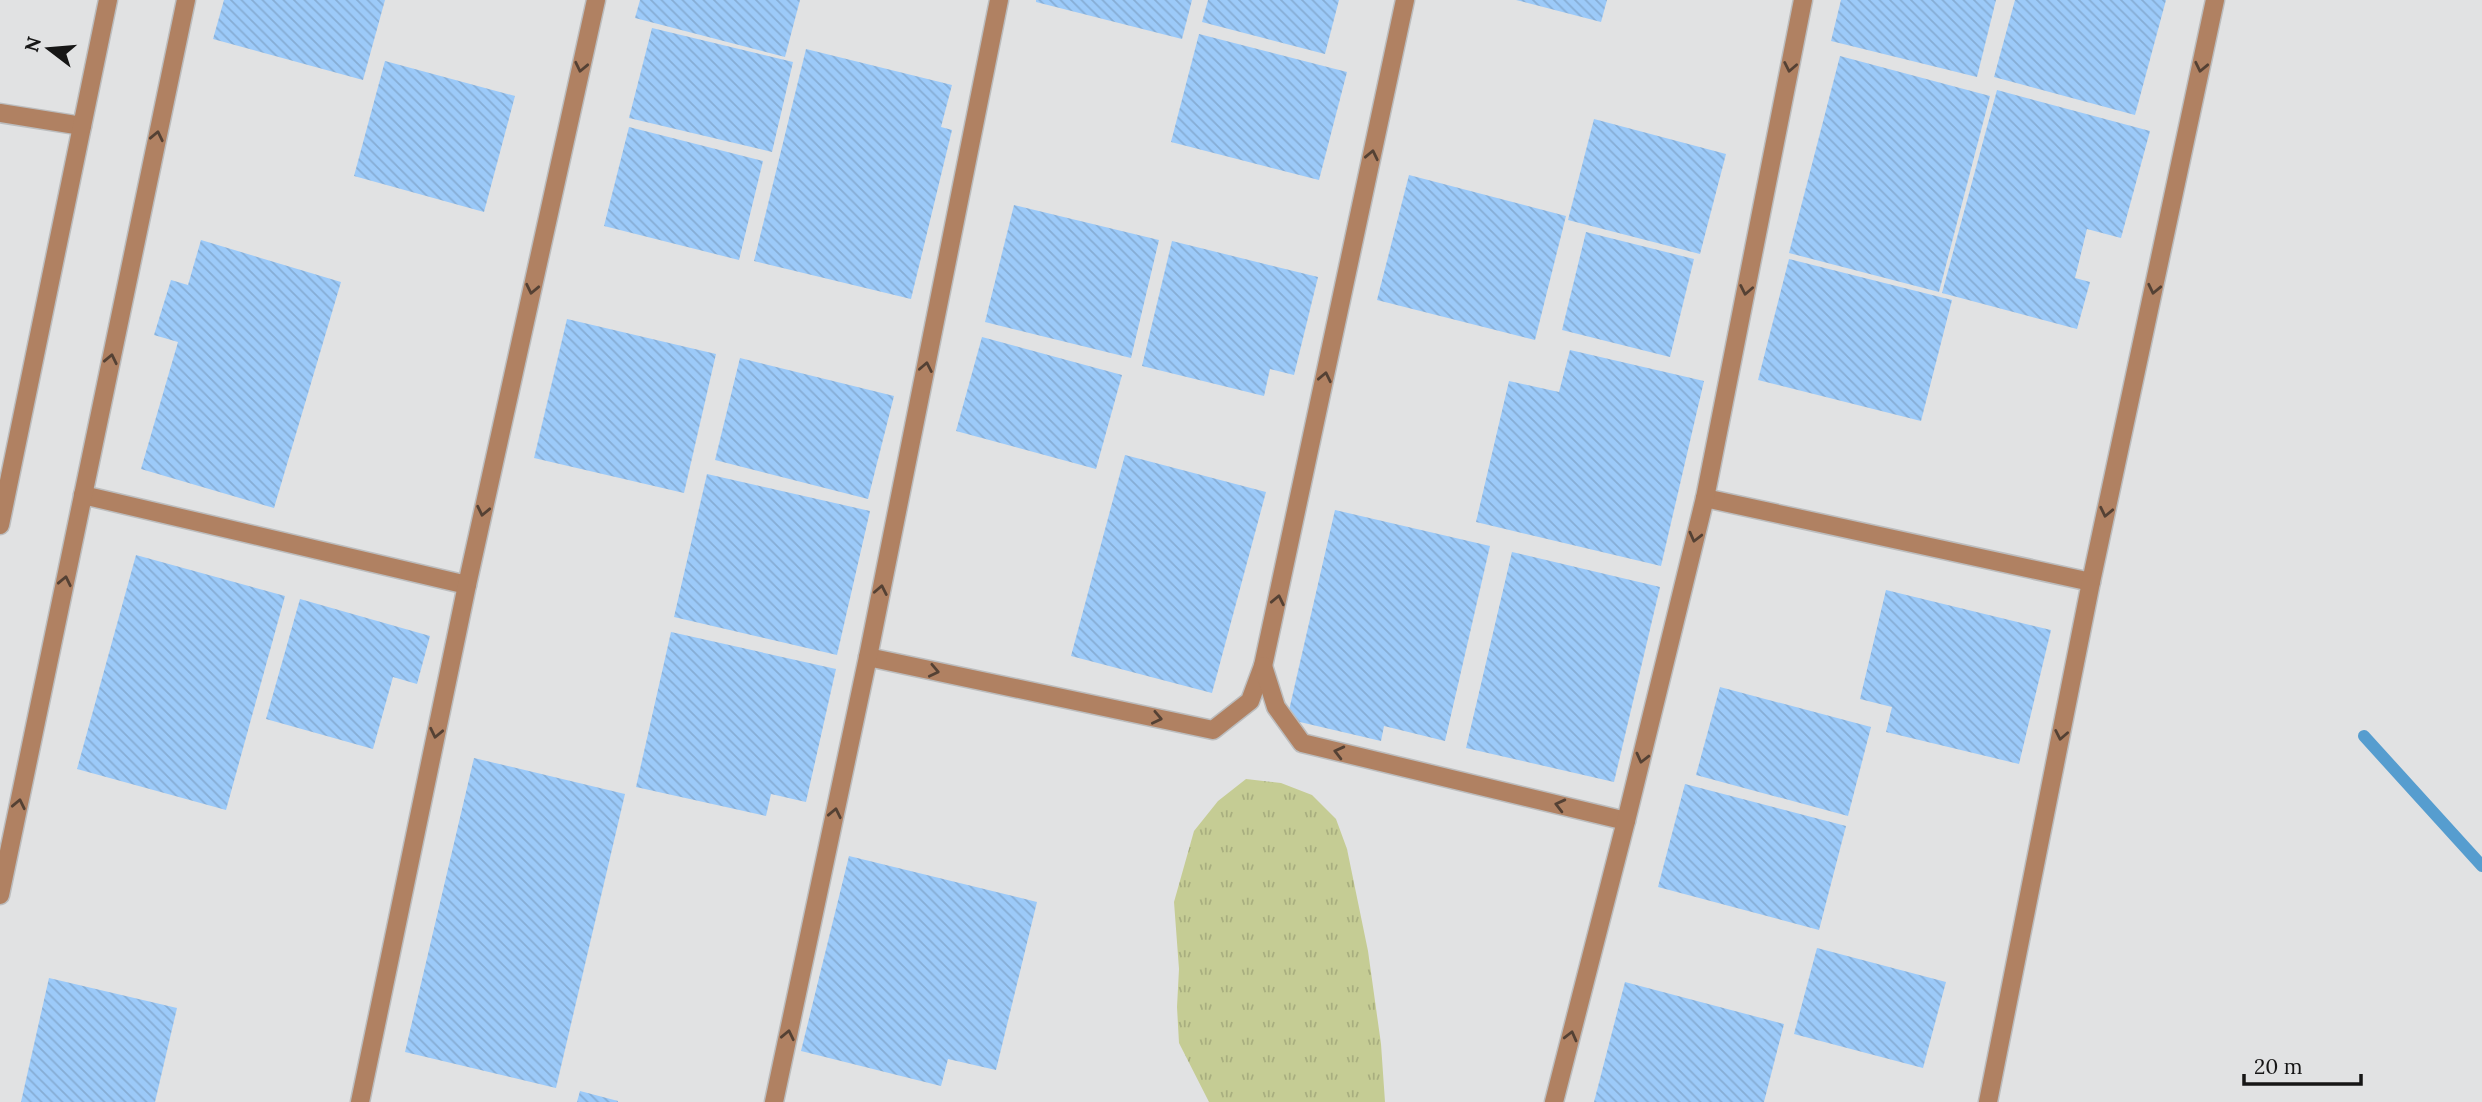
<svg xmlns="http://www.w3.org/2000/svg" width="2482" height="1102" viewBox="0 0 2482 1102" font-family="Lora,serif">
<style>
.grass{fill:url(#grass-tufts)}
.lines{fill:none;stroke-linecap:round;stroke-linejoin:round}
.stream{stroke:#569dcf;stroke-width:12}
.building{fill:url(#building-back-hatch)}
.minor-casing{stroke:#bcbdbe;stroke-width:21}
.minor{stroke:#b08162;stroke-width:18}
.oneway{stroke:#544134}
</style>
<defs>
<pattern id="grass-tufts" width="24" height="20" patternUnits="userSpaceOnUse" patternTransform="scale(1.75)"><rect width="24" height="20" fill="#c5cc94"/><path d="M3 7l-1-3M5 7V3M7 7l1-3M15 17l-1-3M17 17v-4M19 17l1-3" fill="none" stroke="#a8ae7f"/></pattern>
<pattern id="building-back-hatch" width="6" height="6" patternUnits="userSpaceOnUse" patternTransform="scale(1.75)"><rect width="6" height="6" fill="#9ccaf9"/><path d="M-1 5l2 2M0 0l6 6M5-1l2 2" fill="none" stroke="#86add5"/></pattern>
</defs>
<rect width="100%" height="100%" fill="#e1e2e3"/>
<polygon class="grass" points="1246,779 1281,783 1312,795 1336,819 1347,849 1368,951 1381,1044 1385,1102 1209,1102 1179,1043 1177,1007 1179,969 1174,902 1194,831 1218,801"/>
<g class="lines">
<polyline class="stream" points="2364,736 2482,866"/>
</g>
<g class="building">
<polygon points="224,0 385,0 363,80 213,39"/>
<polygon points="640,0 800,0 785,57 635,18"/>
<polygon points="1036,0 1192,0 1182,39 1036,2"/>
<polygon points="1208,0 1339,0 1325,54 1202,22"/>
<polygon points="1516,0 1607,0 1601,22"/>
<polygon points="1841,0 1996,0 1977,77 1831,41"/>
<polygon points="2015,0 2166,0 2135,115 1994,77"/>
<polygon points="652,28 793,62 772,152 629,118"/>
<polygon points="1199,34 1347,72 1319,180 1171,142"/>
<polygon points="806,49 952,85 941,127 952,130 911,299 754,261"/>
<polygon points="1840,56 1990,96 1939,292 1789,253"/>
<polygon points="385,61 515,96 484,212 354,176"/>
<polygon points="1997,90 2150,131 2121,238 2087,229 2075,278 2090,282 2077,329 1942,293"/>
<polygon points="1594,119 1726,154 1700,254 1568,220"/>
<polygon points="629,127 763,161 739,260 604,226"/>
<polygon points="1409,175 1566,216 1535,340 1377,300"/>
<polygon points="1014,205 1159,240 1131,358 985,322"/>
<polygon points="1586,232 1694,259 1670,357 1562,330"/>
<polygon points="201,240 341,282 274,508 141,469 178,342 154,335 171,280 188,285"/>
<polygon points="1172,241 1318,277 1294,375 1270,369 1264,396 1142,366"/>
<polygon points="1789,259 1952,300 1921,421 1758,380"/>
<polygon points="567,319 716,354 684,493 534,458"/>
<polygon points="982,337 1122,375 1096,469 956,431"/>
<polygon points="1570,350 1704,381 1661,566 1476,522 1509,381 1559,392"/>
<polygon points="740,358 894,396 868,499 715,460"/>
<polygon points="1125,455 1266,492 1212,693 1071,656"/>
<polygon points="707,474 870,511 837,655 674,617"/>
<polygon points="1335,510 1490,546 1445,741 1384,726 1381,741 1287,719"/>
<polygon points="1512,552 1660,587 1614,782 1466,748"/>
<polygon points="136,555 285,596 226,810 77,769"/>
<polygon points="1886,590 2051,630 2019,764 1886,732 1892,707 1860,699"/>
<polygon points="300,599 430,636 417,684 393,677 373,749 266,719"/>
<polygon points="671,632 836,669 806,802 771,794 766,816 636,787"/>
<polygon points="1720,687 1871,727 1848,816 1696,775"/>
<polygon points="474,758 625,794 556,1088 405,1052"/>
<polygon points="1685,784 1846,826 1819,930 1658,887"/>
<polygon points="849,856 1037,902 996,1070 948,1059 941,1086 801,1051"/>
<polygon points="1817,948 1946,982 1923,1068 1794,1034"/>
<polygon points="49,978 177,1008 155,1102 21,1102"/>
<polygon points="1625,982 1784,1024 1764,1102 1594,1102"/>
<polygon points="580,1091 618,1101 618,1102 577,1102"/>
</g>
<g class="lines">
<g class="minor-casing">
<g id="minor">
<polyline points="0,113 82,126"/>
<polyline points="83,495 467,585"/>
<polyline points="1705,498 2091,582"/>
<polyline points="0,525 108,0"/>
<polyline points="868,657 1213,730 1250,701 1263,666 1405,0"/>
<polyline points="1263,666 1276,707 1302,743 1626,821"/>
<polyline points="0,895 186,0"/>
<polyline points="360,1102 467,585 596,0"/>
<polyline points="774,1102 868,657 999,0"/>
<polyline points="1554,1102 1626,821 1705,498 1803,0"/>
<polyline points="1988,1102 2091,582 2215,0"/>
</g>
</g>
<use href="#minor" class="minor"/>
</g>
<defs><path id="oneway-chevron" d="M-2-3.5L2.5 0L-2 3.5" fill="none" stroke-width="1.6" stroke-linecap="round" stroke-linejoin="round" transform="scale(1.75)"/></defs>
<g class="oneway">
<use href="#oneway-chevron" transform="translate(581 67) rotate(102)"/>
<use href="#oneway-chevron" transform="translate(1790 67) rotate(101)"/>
<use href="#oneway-chevron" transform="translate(2201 67) rotate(102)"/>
<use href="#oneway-chevron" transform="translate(157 136) rotate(-78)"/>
<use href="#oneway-chevron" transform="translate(1372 155) rotate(-78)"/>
<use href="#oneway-chevron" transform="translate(532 289) rotate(102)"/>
<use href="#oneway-chevron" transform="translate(2154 289) rotate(102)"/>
<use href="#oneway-chevron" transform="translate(1746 290) rotate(101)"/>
<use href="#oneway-chevron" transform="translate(111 359) rotate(-78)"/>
<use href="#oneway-chevron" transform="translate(926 367) rotate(-79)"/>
<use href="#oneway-chevron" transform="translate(1325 377) rotate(-78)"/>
<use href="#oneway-chevron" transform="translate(483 511) rotate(102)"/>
<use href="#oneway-chevron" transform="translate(2106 512) rotate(102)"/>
<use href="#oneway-chevron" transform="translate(1695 537) rotate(104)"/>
<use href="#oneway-chevron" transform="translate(65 581) rotate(-78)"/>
<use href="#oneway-chevron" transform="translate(881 590) rotate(-79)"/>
<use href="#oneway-chevron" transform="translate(1278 600) rotate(-78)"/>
<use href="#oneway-chevron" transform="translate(934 671) rotate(12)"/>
<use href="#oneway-chevron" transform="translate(1157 718) rotate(12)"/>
<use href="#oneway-chevron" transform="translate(436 733) rotate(102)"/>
<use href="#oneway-chevron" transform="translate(2061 735) rotate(101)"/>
<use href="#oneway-chevron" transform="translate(1339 752) rotate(-166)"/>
<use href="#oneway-chevron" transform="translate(1642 758) rotate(104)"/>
<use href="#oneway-chevron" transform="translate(19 804) rotate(-78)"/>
<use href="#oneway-chevron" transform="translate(1560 805) rotate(-166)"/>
<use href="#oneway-chevron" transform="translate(835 813) rotate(-78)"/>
<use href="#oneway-chevron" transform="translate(788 1035) rotate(-78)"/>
<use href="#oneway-chevron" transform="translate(1571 1036) rotate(-76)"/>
</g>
<g transform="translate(49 49) rotate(286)" stroke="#e1e2e3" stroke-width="5" paint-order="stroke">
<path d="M0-5L12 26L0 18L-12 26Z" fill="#161616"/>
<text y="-10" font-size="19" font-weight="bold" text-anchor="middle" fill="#161616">N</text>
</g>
<path d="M2244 1074v10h117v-10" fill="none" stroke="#161616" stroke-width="3.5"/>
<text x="2254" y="1074" font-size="21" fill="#161616" stroke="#e1e2e3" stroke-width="5" paint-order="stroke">20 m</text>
</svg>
